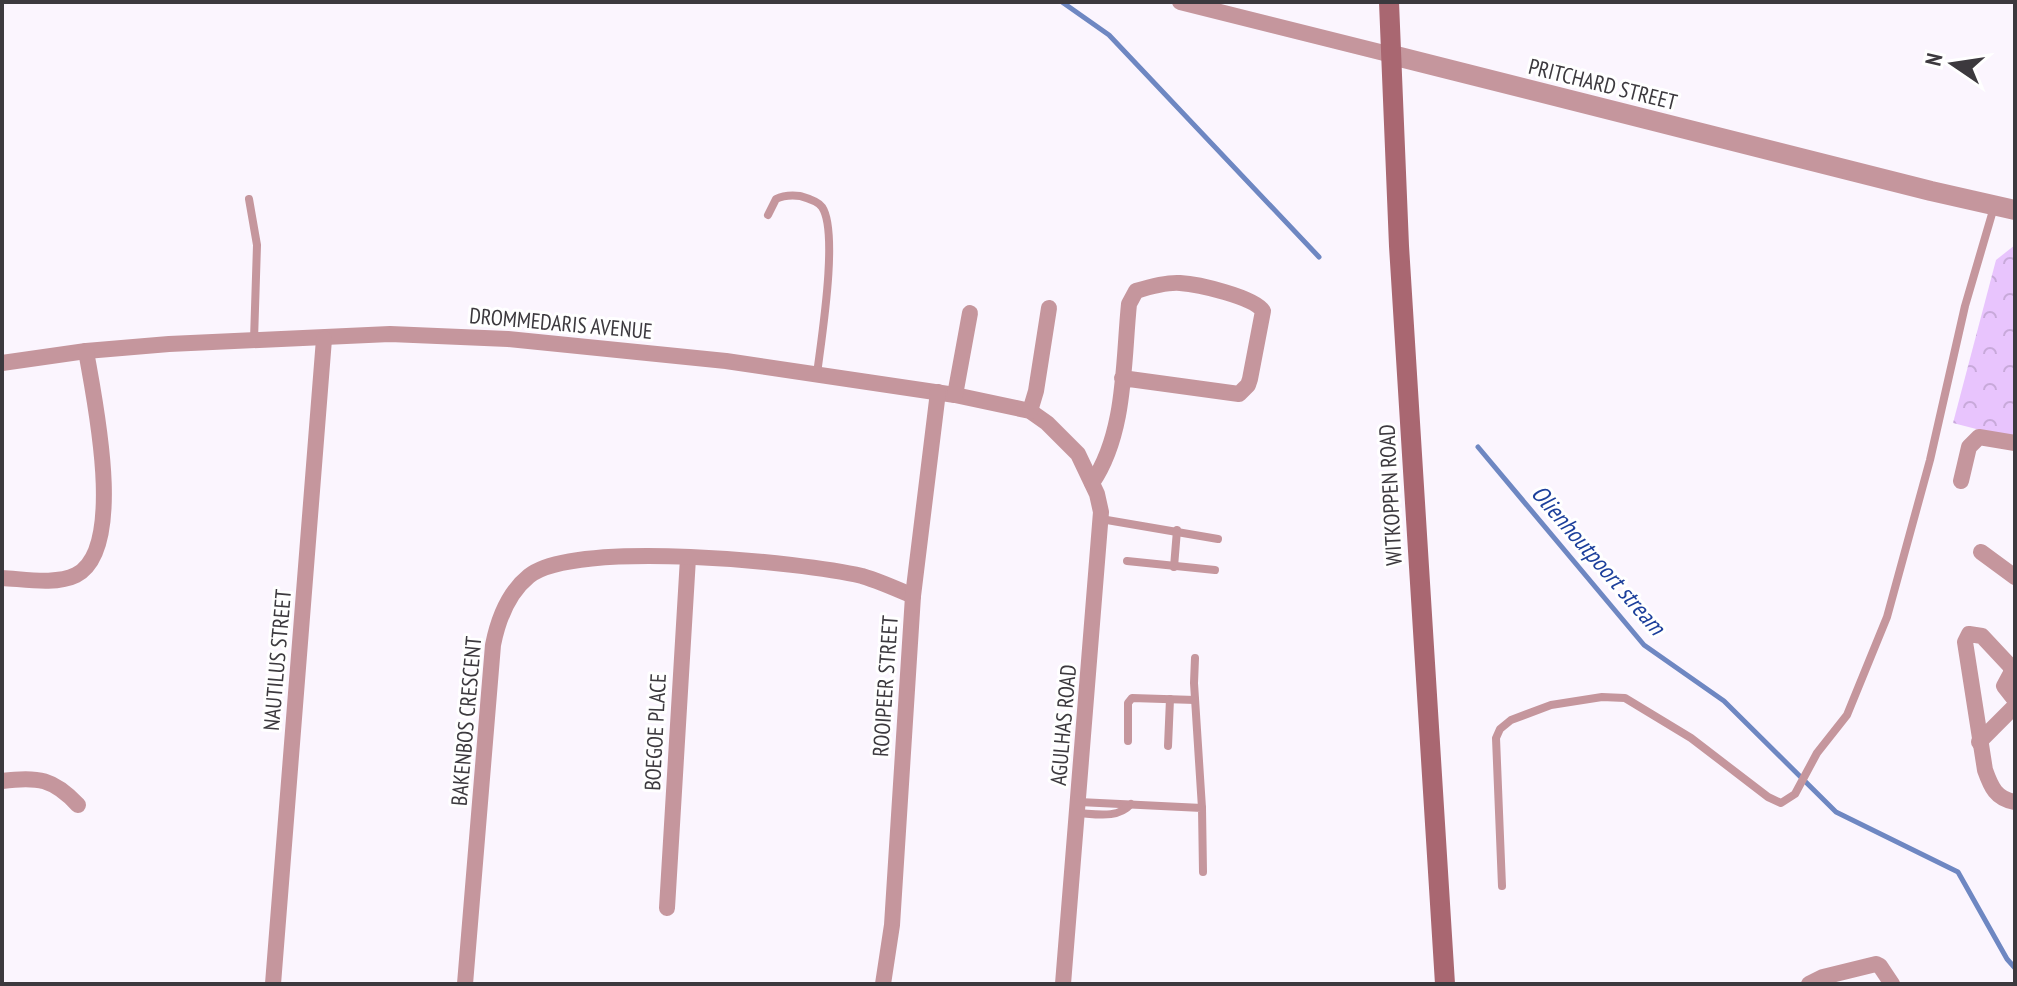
<svg xmlns="http://www.w3.org/2000/svg" width="2017" height="986" viewBox="0 0 2017 986" font-family="'PT Sans Narrow',sans-serif">
<style>
.park{fill:url(#park-crowns)}
.lines{fill:none;stroke-linecap:round;stroke-linejoin:round}
.stream{stroke:#6e87c2;stroke-width:5}
.service{stroke:#c5969d;stroke-width:8}
.minor{stroke:#c5969d;stroke-width:16}
.tertiary{stroke:#c5969d;stroke-width:20}
.secondary{stroke:#a96771;stroke-width:20}
.labels{text-anchor:middle;stroke-width:6;stroke-linejoin:round;paint-order:stroke}
.street-label{font-size:22px;fill:#3c393e;stroke:#fff}
.water-label{font-size:24px;font-style:italic;fill:#1c3f9b;stroke:#fff}
</style>
<defs>
<pattern id="park-crowns" width="20" height="18" patternUnits="userSpaceOnUse" patternTransform="scale(2)"><rect width="20" height="18" fill="#e8c4fd"/><path d="M2 6a3 3 0 1 1 6 0M12 15a3 3 0 1 1 6 0" fill="none" stroke="#c8a9da"/></pattern>
</defs>
<rect width="100%" height="100%" fill="#fbf5fe"/>
<polygon class="park" points="2015,245 2015,439 1953,423 1996,260"/>
<g class="lines">
<g class="stream">
<polyline points="1062,2 1109,35 1319,257"/>
<polyline points="1478,447 1644,645 1724,701 1836,812 1958,872 2007,959 2015,968"/>
</g>
<g class="service">
<polyline points="249,199 257,245 254,340"/>
<path d="M768 215 776 199C784 195 791 195 800 196 807 198 818 201 822 207 839 232 821 341 817 374"/>
<polyline points="1101,519 1218,539"/>
<polyline points="1127,561 1215,570"/>
<polyline points="1174,567 1177,530"/>
<polyline points="1195,658 1194,683 1202,808"/>
<polyline points="1128,741 1128,703 1132,698 1195,700"/>
<polyline points="1168,746 1170,699"/>
<polyline points="1079,802 1202,808 1203,872"/>
<path d="M1078 813C1096 814 1118 819 1131 804"/>
<polyline points="1502,886 1496,738 1500,729 1511,720 1551,705 1602,697 1625,698 1691,738 1768,797 1781,803 1795,794 1817,753 1847,715 1887,617 1930,460 1965,306 1994,207"/>
</g>
<g class="minor">
<polyline points="1180,2 1392,55"/>
<polyline points="2,363 86,351 169,344 390,334 508,339 726,361 955,395 1030,411 1047,423 1078,454 1097,494 1101,512 1063,984"/>
<polyline points="955,395 970,313"/>
<polyline points="1030,411 1036,391 1049,308"/>
<polyline points="1961,481 1969,447 1979,437 2015,443"/>
<path d="M1092 483C1126 433 1123 363 1129 304L1136 291C1149 287 1167 282 1180 283 1198 284 1254 297 1263 311L1250 379 1248 385 1239 394 1122 378"/>
<polyline points="1981,552 2015,577"/>
<path d="M2 578C24 579 56 585 76 575 127 549 94 398 86 351"/>
<path d="M2015 700 2004 686 2011 673V667L1982 636 1969 634 1965 642 1985 770C1991 787 1996 799 2015 802"/>
<polyline points="1979,742 2015,706"/>
<path d="M2 781C38 776 54 779 78 805"/>
<polyline points="667,908 688,558"/>
<polyline points="273,984 324,339"/>
<path d="M465 984 493 645C498 620 508 593 529 576 574 539 803 562 862 576 879 581 897 589 913 596"/>
<polyline points="883,984 892,925 913,596 938,392"/>
<polyline points="1809,984 1823,977 1876,964 1880,966 1892,984"/>
</g>
<polyline class="tertiary" points="1392,55 1931,191 2015,210"/>
<polyline class="secondary" points="1389,2 1399,246 1445,984"/>
</g>
<g class="labels">
<g class="street-label">
<text transform="translate(1603 84) rotate(14)" y="8">PRITCHARD STREET</text>
<text transform="translate(561 323) rotate(5)" y="8">DROMMEDARIS AVENUE</text>
<text transform="translate(1390 495) rotate(-93)" y="8">WITKOPPEN ROAD</text>
<text transform="translate(277 660) rotate(-85)" y="8">NAUTILUS STREET</text>
<text transform="translate(885 686) rotate(-86)" y="8">ROOIPEER STREET</text>
<text transform="translate(466 721) rotate(-85)" y="8">BAKENBOS CRESCENT</text>
<text transform="translate(1063 725) rotate(-85)" y="8">AGULHAS ROAD</text>
<text transform="translate(655 732) rotate(-87)" y="8">BOEGOE PLACE</text>
</g>
<g class="water-label">
<text transform="translate(1598 560) rotate(49)" y="8">Olienhoutpoort stream</text>
</g>
</g>
<rect width="2017" height="986" fill="none" stroke="#3c393e" stroke-width="8"/>
<g transform="translate(1953 64) rotate(283)" stroke="#ffffff" stroke-width="6" paint-order="stroke">
<path d="M0-6L14 30L0 20L-14 30Z" fill="#3c393e"/>
<text y="-12" font-size="22" font-weight="bold" text-anchor="middle" fill="#3c393e">N</text>
</g>
</svg>
